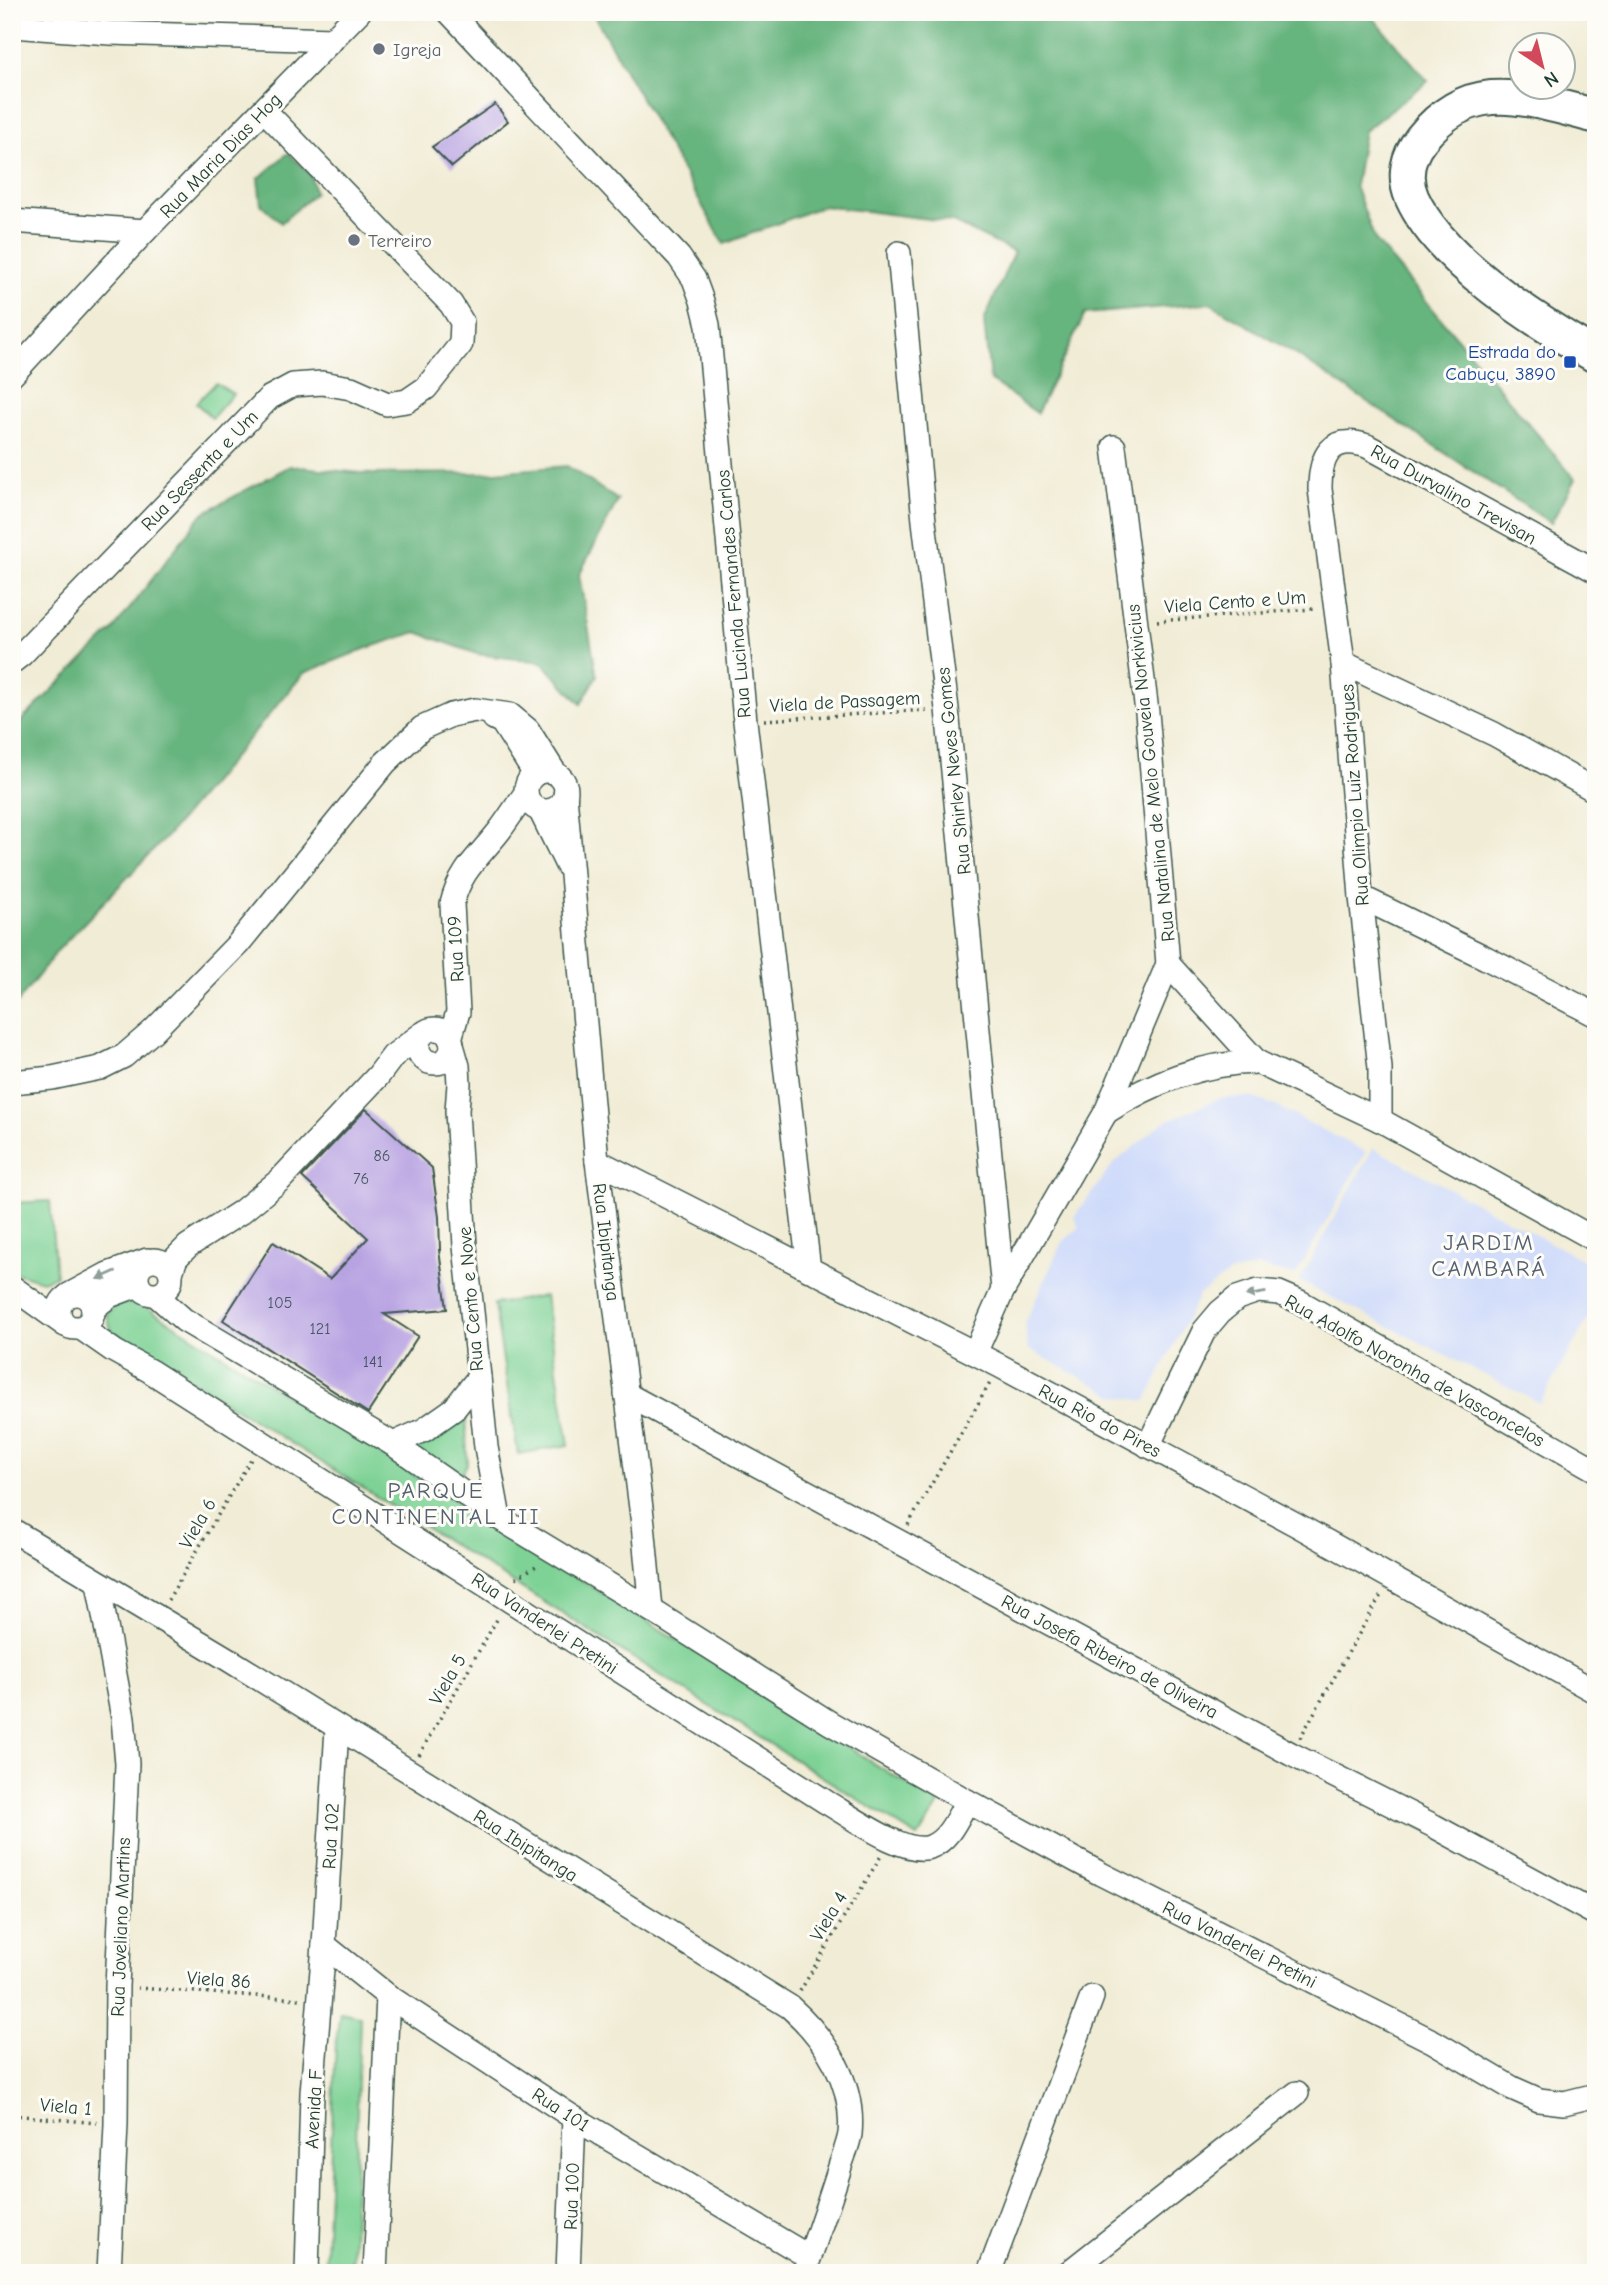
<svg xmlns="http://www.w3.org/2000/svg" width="1608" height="2285" viewBox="0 0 1608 2285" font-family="'Comic Neue',sans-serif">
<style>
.built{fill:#cedafa}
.green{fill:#7ed295;stroke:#4e8864;stroke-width:2}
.forest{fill:#66b47e;stroke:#427859;stroke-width:2}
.building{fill:#b7a2e2}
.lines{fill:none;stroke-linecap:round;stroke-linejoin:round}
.minor-casing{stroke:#3e574c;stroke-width:26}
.secondary-casing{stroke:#3e574c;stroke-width:37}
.path{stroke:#3e574c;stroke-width:3.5;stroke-dasharray:2 5;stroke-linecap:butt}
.minor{stroke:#fff;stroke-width:23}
.secondary{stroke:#fff;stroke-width:33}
.oneway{fill:#8f9e9a}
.worship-dot{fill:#6b7280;stroke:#fdfcf7;stroke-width:2.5}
.transit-dot{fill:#1a4fb4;stroke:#fdfcf7;stroke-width:2.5}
.labels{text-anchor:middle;stroke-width:6;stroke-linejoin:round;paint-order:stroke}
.number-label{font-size:16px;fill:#455660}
.worship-label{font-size:19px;fill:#5b616d;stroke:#fdfcf7;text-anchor:start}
.street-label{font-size:19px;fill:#1f3d34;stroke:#fdfcf7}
.transit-label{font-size:19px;fill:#164399;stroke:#fdfcf7;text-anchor:end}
.quarter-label{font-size:23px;letter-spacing:2px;fill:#546071;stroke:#fdfcf7}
</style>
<rect width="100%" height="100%" fill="#fdfcf7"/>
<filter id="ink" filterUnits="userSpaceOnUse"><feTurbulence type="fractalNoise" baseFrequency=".0143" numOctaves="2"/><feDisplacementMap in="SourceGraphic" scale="14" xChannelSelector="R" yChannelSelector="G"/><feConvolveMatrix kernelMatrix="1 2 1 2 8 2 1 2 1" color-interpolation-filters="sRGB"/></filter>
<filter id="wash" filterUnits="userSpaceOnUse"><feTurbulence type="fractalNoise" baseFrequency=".00686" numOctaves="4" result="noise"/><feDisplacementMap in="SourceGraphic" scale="28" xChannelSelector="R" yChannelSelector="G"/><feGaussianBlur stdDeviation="1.57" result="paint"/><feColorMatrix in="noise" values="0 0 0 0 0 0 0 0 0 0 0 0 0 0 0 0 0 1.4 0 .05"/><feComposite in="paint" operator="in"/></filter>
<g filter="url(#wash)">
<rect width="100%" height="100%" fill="#f1ecd5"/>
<g class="built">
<polygon points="1251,1097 1276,1106 1366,1152 1296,1275 1258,1267 1230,1273 1199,1295 1146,1401 1115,1396 1028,1349 1025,1323 1062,1242 1079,1228 1074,1217 1113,1164 1164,1122 1220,1098"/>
<polygon points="1373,1148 1596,1267 1596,1305 1540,1403 1299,1281"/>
</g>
<g class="green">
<polygon points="216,383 233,394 212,418 196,403"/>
<polygon points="50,1201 56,1276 42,1281 12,1272 12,1203"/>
<polygon points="125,1294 939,1804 918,1837 111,1330 107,1314"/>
<polygon points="545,1296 569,1445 518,1454 494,1304"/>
<polygon points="466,1416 467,1464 462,1474 414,1454 411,1445 441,1436"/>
<polygon points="340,2012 360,2016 352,2273 325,2273 336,2042"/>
</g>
<g class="forest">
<polygon points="592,12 1368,12 1428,81 1364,131 1355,186 1375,240 1575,479 1551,523 1292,352 1210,303 1085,314 1037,413 990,380 984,321 1014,252 953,222 823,206 724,244"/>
<polygon points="288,153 310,174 315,193 281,223 261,204 258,179"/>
<polygon points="290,466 371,474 484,473 567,466 618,500 579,575 597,676 581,704 542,662 477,654 417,632 367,648 304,673 168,835 58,950 12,1010 12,730 113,630 202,514"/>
</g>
<g id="blocks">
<g class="building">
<polygon points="495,104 508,121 452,167 432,147"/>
<polygon points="366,1109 432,1168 439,1217 440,1250 439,1250 447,1309 384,1314 418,1336 368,1413 223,1320 273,1242 330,1279 368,1238 302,1177"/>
</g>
</g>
</g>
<g filter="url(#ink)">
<use href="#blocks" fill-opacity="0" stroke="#3e574c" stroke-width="2"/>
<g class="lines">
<g class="minor-casing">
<g id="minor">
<polyline points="449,12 679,257 694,279 702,301 708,325 745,721 809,1270"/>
<polyline points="12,26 110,33 332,40"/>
<polyline points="12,221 145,231"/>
<polyline points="899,253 924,521 947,709 1003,1290"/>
<polyline points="12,375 145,231 359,12"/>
<polyline points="1114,447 1147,712 1168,964 1257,1062 1380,1120 1596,1240"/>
<polyline points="12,662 21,655 269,398 293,385 322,383 351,388 387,404 407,401 426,388 461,344 462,322 451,304 264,110"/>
<polyline points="1343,663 1494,734 1596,791"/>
<polyline points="494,718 502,722 535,774"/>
<circle cx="546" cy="791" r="20"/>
<polyline points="565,795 597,1161 643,1524 651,1610"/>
<polyline points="540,810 567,865"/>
<polyline points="1361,897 1486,958 1596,1015"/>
<circle cx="435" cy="1046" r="17"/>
<path d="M450 1039 458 1012 452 904C460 870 480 856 500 830 509 818 517 805 526 793"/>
<polyline points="12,1082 52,1078 100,1068 124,1056 153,1031 238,944 385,763 422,728 451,715 475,710 510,715 528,730 555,773"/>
<path d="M1106 1112C1153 1082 1201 1063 1257 1062"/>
<path d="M1380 1120V1068L1361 897 1343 663 1320 489C1320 456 1331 434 1367 446L1596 571"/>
<polyline points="597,1161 1000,1366 1297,1525 1596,1692"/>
<circle cx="154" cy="1277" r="17"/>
<polyline points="171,1273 176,1258 188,1246 241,1212 280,1180 378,1076 393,1056 422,1034"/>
<polyline points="12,1287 65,1325"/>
<circle cx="76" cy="1311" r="17"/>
<polyline points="69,1295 108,1274 147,1260"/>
<polyline points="156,1295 184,1320 393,1444 499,1518 651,1610 830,1723 967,1801 1101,1874 1434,2042 1512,2088 1539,2100 1564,2103 1596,2095"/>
<polyline points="94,1308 109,1296 138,1285"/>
<path d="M81 1328 114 1351 150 1371 826 1802C849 1815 904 1856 930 1847 949 1840 958 1817 967 1801"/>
<polyline points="975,1353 1003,1290 1106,1112 1168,964"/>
<polyline points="479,1377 486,1447 499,1518"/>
<polyline points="626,1394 1291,1754 1434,1826 1596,1914"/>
<polyline points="393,1444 424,1430 454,1409 479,1377 465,1246 457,1111 459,1084 458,1066 452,1045"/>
<polyline points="1148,1446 1204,1331 1220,1312 1237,1298 1258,1291 1279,1293 1300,1302 1596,1470"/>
<path d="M12 1530 226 1658 790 2007C826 2039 855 2084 850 2134 848 2146 842 2159 839 2170 828 2205 816 2239 804 2273"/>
<polyline points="98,1583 123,1718 127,1764 117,1987 116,2124 109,2273"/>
<polyline points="324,1945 388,1996 574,2118 809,2257"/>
<polyline points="307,2273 312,2093 324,1945 337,1728"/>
<polyline points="375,2273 388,1996"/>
<polyline points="568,2273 574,2118"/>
<polyline points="989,2273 1092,1997"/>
<polyline points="1068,2273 1297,2093"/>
</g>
</g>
<g class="secondary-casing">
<path id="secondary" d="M1596 116C1528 100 1473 74 1421 139 1407 157 1403 177 1412 198 1441 262 1537 322 1596 356"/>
</g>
<g class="path">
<polyline points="1157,621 1313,609"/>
<polyline points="764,720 928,710"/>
<polyline points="908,1525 990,1383"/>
<polyline points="516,1578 536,1566"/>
<polyline points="168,1600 251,1459"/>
<polyline points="1300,1738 1381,1595"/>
<polyline points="419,1755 499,1616"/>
<polyline points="137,1988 300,1999"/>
<polyline points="800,1991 881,1856"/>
<polyline points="12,2115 97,2123"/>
</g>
<use href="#minor" class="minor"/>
<use href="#secondary" class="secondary"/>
</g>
<defs><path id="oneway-solid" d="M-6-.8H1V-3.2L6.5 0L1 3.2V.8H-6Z" transform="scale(1.75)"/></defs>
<g class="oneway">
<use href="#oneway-solid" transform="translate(107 1275) rotate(156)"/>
<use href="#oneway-solid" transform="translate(1256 1294) rotate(171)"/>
</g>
</g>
<g class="worship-dot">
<circle cx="379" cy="49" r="7"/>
<circle cx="354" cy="240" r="7"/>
</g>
<rect class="transit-dot" x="1563" y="355" width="14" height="14" rx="3.5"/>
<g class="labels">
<g class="number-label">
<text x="382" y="1161">86</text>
<text x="361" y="1184">76</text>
<text x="280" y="1308">105</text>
<text x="320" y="1334">121</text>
<text x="373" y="1367">141</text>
</g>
<g class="worship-label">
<text x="393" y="56">Igreja</text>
<text x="368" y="247">Terreiro</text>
</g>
<g class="street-label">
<text transform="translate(220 155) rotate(-46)" y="7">Rua Maria Dias Hog</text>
<text transform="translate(199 470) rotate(-46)" y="7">Rua Sessenta e Um</text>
<text transform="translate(1454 494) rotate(29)" y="7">Rua Durvalino Trevisan</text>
<text transform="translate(733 594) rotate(-95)" y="7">Rua Lucinda Fernandes Carlos</text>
<text transform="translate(1235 601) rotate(-4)" y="7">Viela Cento e Um</text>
<text transform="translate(845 701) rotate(-3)" y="7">Viela de Passagem</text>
<text transform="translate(953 771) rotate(-96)" y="7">Rua Shirley Neves Gomes</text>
<text transform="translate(1150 773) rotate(-96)" y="7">Rua Natalina de Melo Gouveia Norkivicius</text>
<text transform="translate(1354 795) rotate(-94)" y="7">Rua Olimpio Luiz Rodrigues</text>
<text transform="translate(455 949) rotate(-93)" y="7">Rua 109</text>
<text transform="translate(607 1242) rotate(83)" y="7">Rua Ibipitanga</text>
<text transform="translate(470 1299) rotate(-95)" y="7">Rua Cento e Nove</text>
<text transform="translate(1415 1370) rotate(29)" y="7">Rua Adolfo Noronha de Vasconcelos</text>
<text transform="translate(1100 1420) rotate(28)" y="7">Rua Rio do Pires</text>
<text transform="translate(197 1523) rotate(-60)" y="7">Viela 6</text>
<text transform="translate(545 1623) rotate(33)" y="7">Rua Vanderlei Pretini</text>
<text transform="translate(1110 1656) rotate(28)" y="7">Rua Josefa Ribeiro de Oliveira</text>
<text transform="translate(447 1679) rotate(-60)" y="7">Viela 5</text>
<text transform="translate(330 1836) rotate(-87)" y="7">Rua 102</text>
<text transform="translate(526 1845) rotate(32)" y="7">Rua Ibipitanga</text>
<text transform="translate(828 1916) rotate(-59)" y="7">Viela 4</text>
<text transform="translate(120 1927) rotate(-88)" y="7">Rua Joveliano Martins</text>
<text transform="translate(1240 1944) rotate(27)" y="7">Rua Vanderlei Pretini</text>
<text transform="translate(219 1979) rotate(4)" y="7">Viela 86</text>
<text transform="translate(66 2106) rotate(5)" y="7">Viela 1</text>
<text transform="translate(313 2109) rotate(-87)" y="7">Avenida F</text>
<text transform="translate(561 2109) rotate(33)" y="7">Rua 101</text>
<text transform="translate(571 2196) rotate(-88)" y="7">Rua 100</text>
</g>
<g class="transit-label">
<text x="1556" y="358">Estrada do<tspan x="1556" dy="22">Cabuçu, 3890</tspan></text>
</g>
<g class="quarter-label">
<text x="1489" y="1250">JARDIM<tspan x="1489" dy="26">CAMBARÁ</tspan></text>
<text x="436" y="1498">PARQUE<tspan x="436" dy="26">CONTINENTAL III</tspan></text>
</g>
</g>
<rect width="1608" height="2285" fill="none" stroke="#fdfcf7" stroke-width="42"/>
<g transform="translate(1542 66) rotate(145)"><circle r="33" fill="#fdfcf7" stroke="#a4b0a9" stroke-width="2"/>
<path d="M0-5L12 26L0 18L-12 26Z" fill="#d1495b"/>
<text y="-10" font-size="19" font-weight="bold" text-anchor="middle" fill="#1f3d34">N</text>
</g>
</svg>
